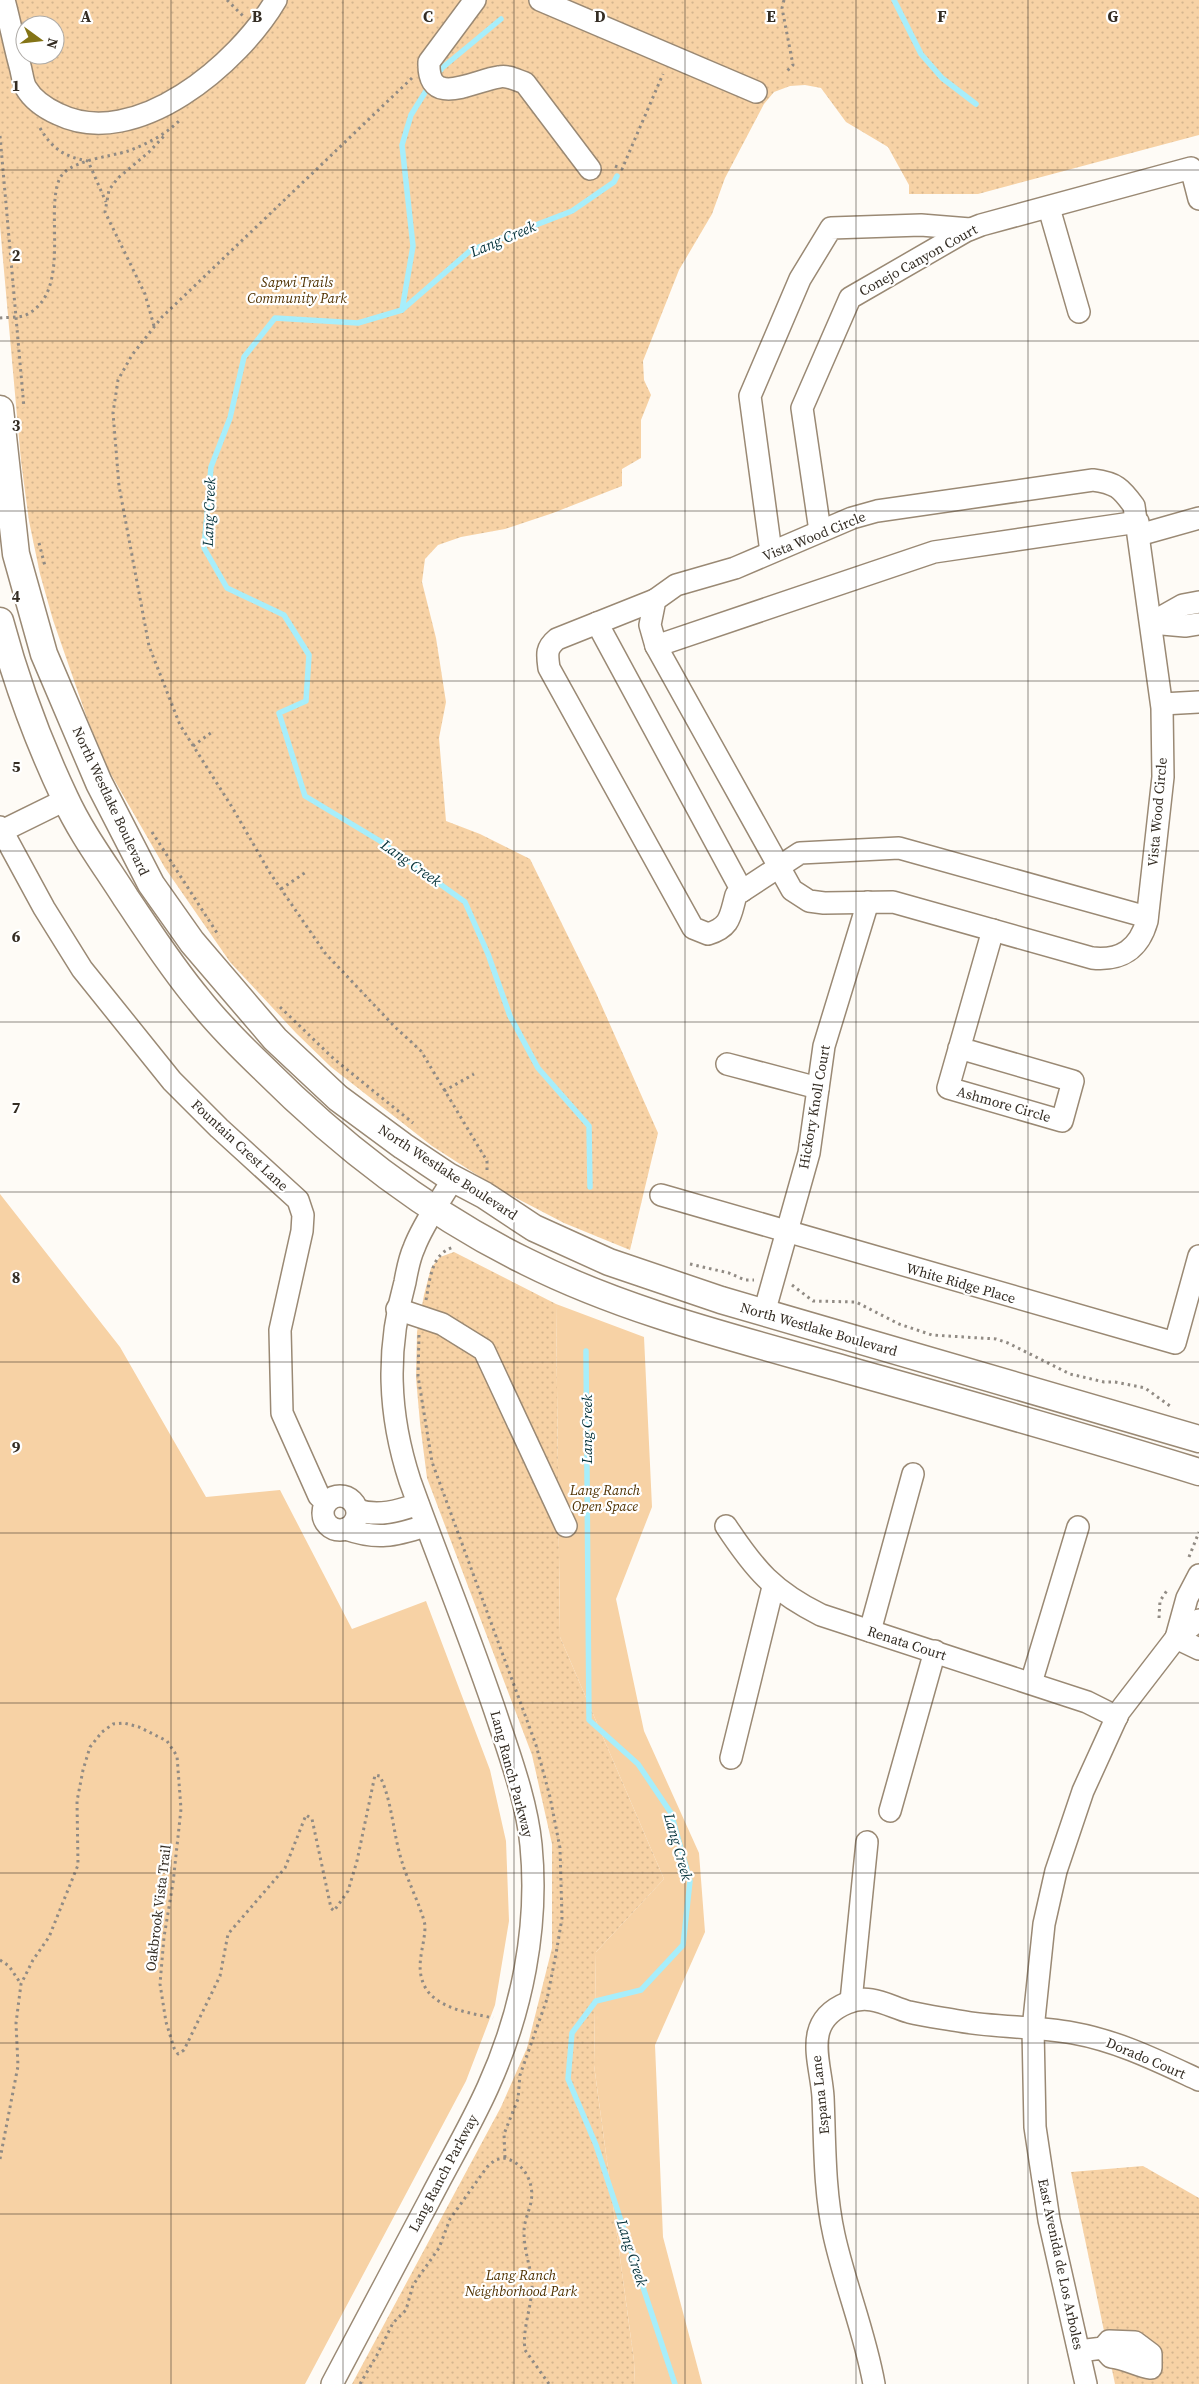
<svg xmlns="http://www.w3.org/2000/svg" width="1199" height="2384" viewBox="0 0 1199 2384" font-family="'Source Serif 4',serif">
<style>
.green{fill:#f7d2a5}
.park{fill:url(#park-dots);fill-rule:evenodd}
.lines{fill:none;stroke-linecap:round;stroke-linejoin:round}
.stream{stroke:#a7eefb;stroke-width:5.5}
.minor-casing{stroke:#9a8974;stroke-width:24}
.major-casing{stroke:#9a8974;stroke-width:29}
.path{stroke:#918b84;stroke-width:3;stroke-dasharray:2.5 4;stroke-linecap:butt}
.minor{stroke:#fff;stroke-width:21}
.major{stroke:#fff;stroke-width:26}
.grid{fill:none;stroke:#342d24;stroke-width:1;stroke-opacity:0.55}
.labels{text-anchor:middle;stroke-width:4.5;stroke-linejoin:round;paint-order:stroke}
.street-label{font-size:14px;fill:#342d24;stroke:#fff}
.park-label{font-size:14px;font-style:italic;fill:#503202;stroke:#fff}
.water-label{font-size:15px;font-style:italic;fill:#04323a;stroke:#fff}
.grid-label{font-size:16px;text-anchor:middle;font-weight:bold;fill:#342d24;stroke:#fff;stroke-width:4.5;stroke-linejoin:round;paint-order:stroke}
</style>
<defs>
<pattern id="park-dots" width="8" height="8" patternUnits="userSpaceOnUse" patternTransform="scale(1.25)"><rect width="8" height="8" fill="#f7d2a5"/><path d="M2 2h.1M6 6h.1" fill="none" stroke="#d4b58e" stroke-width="1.8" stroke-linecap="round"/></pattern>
</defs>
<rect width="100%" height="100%" fill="#fefbf6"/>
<g class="green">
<polygon points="0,1194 120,1347 206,1497 280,1490 352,1629 426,1601 490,1770 506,1841 509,1921 495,2005 466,2081 305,2384 0,2384"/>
<polygon points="556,1304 644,1337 652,1507 616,1599 644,1731 699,1853 705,1932 655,2045 663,2237 702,2384 635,2384 634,2361 594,2065 596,1952 664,1879 560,1637"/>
</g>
<g class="park">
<path d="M0 0H1199V135L978 194H909V185L888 147 846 122 821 88 805 85 790 86 774 92 764 104 725 178 712 214 679 270 643 361 644 380 651 395 641 420V458L622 469V486L553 513 505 529 461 537 438 545 425 559 422 582 436 638 446 702 439 738 446 821 480 834 530 859 596 993 658 1133 630 1250 564 1223 499 1189 432 1146 331 1067 296 1033 230 962 165 868 108 769 87 718 53 620 40 574 29 521 21 461 0 226ZM25 25H55V55H25Z"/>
<polygon points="454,1252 556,1304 560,1637 664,1879 596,1952 594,2065 634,2361 635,2384 352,2384 501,2107 527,2048 552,1948 552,1844 532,1755 427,1478 420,1423 416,1378 417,1332 424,1295 431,1268 440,1257"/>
<polygon points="1143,2166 1199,2198 1199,2384 1115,2384 1071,2172"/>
</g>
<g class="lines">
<g class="stream">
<polyline points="894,0 921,54 942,78 976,104"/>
<polyline points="436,76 442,68 501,19"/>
<polyline points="402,310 413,246 402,145 411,115 429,86"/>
<polyline points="590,1187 589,1126 538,1068 510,1016 488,954 465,902 380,841 305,796 279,713 306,701 309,655 284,615 227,588 204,548 211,467 230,418 244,357 275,318 358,323 402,310 471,250 572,211 614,182 617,176"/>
<polyline points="586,1351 589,1720 638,1764 671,1813 690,1881 683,1945 641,1990 596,2001 572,2033 568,2079 596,2145 675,2384"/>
</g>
<g class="minor-casing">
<g id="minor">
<path d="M4 0C10 22 14 44 20 66 22 73 23 83 26 88 33 100 47 109 58 114 136 152 239 63 276 0"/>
<path d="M475 0 429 62C427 110 475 80 499 77 508 75 516 80 525 83L590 169"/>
<polyline points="540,0 756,92"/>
<polyline points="1049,208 1079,312"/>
<path d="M1093 480C1116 483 1121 488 1134 506L1162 708 1163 777 1147 921C1139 949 1121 961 1092 958L893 902 824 903 809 901 792 890 656 646 650 625 655 600 676 585 735 568 852 518 877 511Z"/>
<polyline points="820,531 802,408 850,298 966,231 981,225 1191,168 1199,199"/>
<polyline points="1139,535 1199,518"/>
<polyline points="771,552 750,396 800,279 831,228 921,225 970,229"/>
<path d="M655 600 557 639C546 648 547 654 549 668L693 928 708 934C731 927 730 916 736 895L800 853 899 848 1147 917"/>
<polyline points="597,623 742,891"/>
<polyline points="1151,623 1183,605 1199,602"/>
<polyline points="1151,623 1185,626 1199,624"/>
<polyline points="656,646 934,552 1138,522"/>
<polyline points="1162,704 1199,702"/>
<polyline points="0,827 44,908 82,969 172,1081 219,1128 298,1200 303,1215 302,1231 280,1330 282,1413 319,1496 326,1502"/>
<polyline points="2,831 65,800"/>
<polyline points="959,1048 1073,1081 1062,1121 948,1088 993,930"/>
<polyline points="727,1064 818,1088"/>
<polyline points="661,1195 1175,1343 1199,1256"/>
<polyline points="397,1309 442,1324 484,1350 566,1526"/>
<polyline points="764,1313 809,1153 824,1046 868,902"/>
<circle cx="340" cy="1513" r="17"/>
<path d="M357 1510C378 1517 398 1511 418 1504"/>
<path d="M726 1526C755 1570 773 1591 821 1615L1087 1702 1117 1717"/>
<path d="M346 1529C377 1540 394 1536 425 1526"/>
<polyline points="870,1631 913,1474"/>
<polyline points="1176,1638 1187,1598 1199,1575"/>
<polyline points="1176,1638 1199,1649"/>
<polyline points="1031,1683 1078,1527"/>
<polyline points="731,1758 773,1587"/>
<polyline points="890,1811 935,1651"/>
<polyline points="851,2001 867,1842"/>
<path d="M1079 2351 1103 2348 1109 2341 1135 2342 1151 2354V2368C1137 2366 1125 2358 1111 2357L1103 2348"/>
<path d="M332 2384C365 2322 397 2261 430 2199 449 2162 471 2125 488 2087 522 2012 539 1927 531 1845 527 1804 512 1762 499 1723 472 1641 439 1562 410 1481 388 1414 386 1350 405 1282 407 1271 409 1259 414 1248 423 1224 440 1201 453 1179"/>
<path d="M874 2384C865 2333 845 2285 834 2235 824 2190 825 2143 823 2097 821 2062 801 2022 847 2003 870 1993 888 2006 909 2012 925 2016 942 2018 959 2021 997 2028 1036 2026 1073 2033 1118 2041 1158 2061 1199 2080"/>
<polyline points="1086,2384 1049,2220 1035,2127 1033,2029 1044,1924 1056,1871 1083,1791 1119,1712 1176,1638 1199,1620"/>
</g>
</g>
<g class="major-casing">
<g id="major">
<polyline points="0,409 16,554 44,654 99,783 151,884 192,942 275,1039 338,1098 403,1146 448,1176 484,1195 534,1228 609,1262 721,1300 1199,1439"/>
<path d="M0 621C16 681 38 741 65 798 81 833 105 865 126 898 149 932 172 968 199 1000 218 1024 241 1047 263 1068 341 1146 427 1213 527 1262 623 1310 727 1336 830 1365 954 1400 1077 1434 1199 1472"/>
</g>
</g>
<g class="path">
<polyline points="227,0 243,16"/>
<polyline points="784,0 782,8 793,65 787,71"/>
<polyline points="412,78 162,317 132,355 118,380 113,413 119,486 149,646 180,725 232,807 270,873 325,953 395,1027 421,1051 487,1161 487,1172"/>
<path d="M40 128C52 149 65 157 88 161L106 202"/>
<polyline points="0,136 24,408"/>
<polyline points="615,166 622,169 663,74"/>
<path d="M0 318C8 317 19 318 26 315 72 292 45 215 59 180 67 160 110 157 128 151 147 144 165 135 180 120"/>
<polyline points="154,326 145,294 105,212 109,190 118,178 149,152 165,135"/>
<polyline points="39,543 45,566"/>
<polyline points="193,746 212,732"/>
<polyline points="152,832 219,936"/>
<polyline points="281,889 306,872"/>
<polyline points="280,1007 334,1059 413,1123"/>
<polyline points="444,1091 474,1074"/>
<polyline points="690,1264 729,1273 745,1280 754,1280"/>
<polyline points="792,1285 813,1301 856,1302 899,1324 932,1335 996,1339 1008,1343 1070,1374 1104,1382 1115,1382 1145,1388 1170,1406"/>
<path d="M426 1300C430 1280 431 1253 454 1247"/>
<polyline points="419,1335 418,1376 432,1462 536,1745 550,1797 560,1848 562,1918 556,1954 547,1999 520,2075 518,2099 504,2134 505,2158"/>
<polyline points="1189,1557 1199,1532"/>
<polyline points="1159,1618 1160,1601 1168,1589"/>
<polyline points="0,1960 9,1966 21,1984"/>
<path d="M0 2159 18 2066 16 2023 21 1984 33 1960 49 1937 78 1865 77 1801 83 1770 90 1747 102 1732 113 1724 124 1723 139 1727 167 1741 177 1756 181 1809 173 1883 164 1937 160 1984 166 2022 174 2048 178 2054 184 2050 220 1976 228 1934 285 1868 306 1815 312 1819 331 1908 334 1911 348 1891 357 1861 375 1775 380 1776C393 1804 393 1836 403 1865 407 1879 424 1914 425 1926 425 1947 414 1966 425 1987 437 2009 471 2013 493 2018"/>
<path d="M360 2384 377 2355 393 2323 406 2310 413 2285 439 2248 450 2219 487 2167 495 2160 503 2158C523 2161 535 2182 531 2202 529 2212 524 2221 524 2232 524 2252 531 2267 532 2285 532 2307 522 2328 525 2350L549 2384"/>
</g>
<use href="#minor" class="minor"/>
<use href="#major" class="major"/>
</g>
<path class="grid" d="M171 0V2384M343 0V2384M514 0V2384M685 0V2384M856 0V2384M1028 0V2384M0 170H1199M0 341H1199M0 511H1199M0 681H1199M0 851H1199M0 1022H1199M0 1192H1199M0 1362H1199M0 1533H1199M0 1703H1199M0 1873H1199M0 2043H1199M0 2214H1199"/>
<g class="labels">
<g class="street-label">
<text transform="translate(918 260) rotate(-29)" y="5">Conejo Canyon Court</text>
<text transform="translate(814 536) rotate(-22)" y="5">Vista Wood Circle</text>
<text transform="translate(111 801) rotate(65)" y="5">North Westlake Boulevard</text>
<text transform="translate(1157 812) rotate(-85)" y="5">Vista Wood Circle</text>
<text transform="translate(1004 1104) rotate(16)" y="5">Ashmore Circle</text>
<text transform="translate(814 1107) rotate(-80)" y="5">Hickory Knoll Court</text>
<text transform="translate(240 1145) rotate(43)" y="5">Fountain Crest Lane</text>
<text transform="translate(448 1172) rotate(33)" y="5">North Westlake Boulevard</text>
<text transform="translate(961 1283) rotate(16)" y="5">White Ridge Place</text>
<text transform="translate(819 1329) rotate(16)" y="5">North Westlake Boulevard</text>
<text transform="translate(907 1643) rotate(18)" y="5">Renata Court</text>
<text transform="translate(512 1774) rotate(75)" y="5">Lang Ranch Parkway</text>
<text transform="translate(158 1908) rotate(-83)" y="5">Oakbrook Vista Trail</text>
<text transform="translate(1146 2058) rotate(23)" y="5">Dorado Court</text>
<text transform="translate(820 2095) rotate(-96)" y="5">Espana Lane</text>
<text transform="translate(443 2173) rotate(-62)" y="5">Lang Ranch Parkway</text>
<text transform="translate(1061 2264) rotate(78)" y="5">East Avenida de Los Arboles</text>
</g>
<g class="park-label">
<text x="297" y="287">Sapwi Trails<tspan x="297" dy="16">Community Park</tspan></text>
<text x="605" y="1495">Lang Ranch<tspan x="605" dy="16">Open Space</tspan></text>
<text x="521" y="2280">Lang Ranch<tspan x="521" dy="16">Neighborhood Park</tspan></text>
</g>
<g class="water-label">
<text transform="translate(503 239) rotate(-23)" y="5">Lang Creek</text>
<text transform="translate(209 512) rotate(-88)" y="5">Lang Creek</text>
<text transform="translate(411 863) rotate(35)" y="5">Lang Creek</text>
<text transform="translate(587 1429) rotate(-90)" y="5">Lang Creek</text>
<text transform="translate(678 1847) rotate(74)" y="5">Lang Creek</text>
<text transform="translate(632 2253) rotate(72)" y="5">Lang Creek</text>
</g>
</g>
<g class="grid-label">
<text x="86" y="22">A</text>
<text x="257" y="22">B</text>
<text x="428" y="22">C</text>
<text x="600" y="22">D</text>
<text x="771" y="22">E</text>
<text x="942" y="22">F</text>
<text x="1113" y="22">G</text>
<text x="16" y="91">1</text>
<text x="16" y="261">2</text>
<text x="16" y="431">3</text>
<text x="16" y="602">4</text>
<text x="16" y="772">5</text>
<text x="16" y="942">6</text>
<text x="16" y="1113">7</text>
<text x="16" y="1283">8</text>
<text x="16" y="1453">9</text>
</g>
<g transform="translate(40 40) rotate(105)"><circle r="24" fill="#ffffff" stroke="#aeaba7"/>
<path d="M0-4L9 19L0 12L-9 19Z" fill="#847416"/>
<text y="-8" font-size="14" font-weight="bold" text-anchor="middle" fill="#342d24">N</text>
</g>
</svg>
